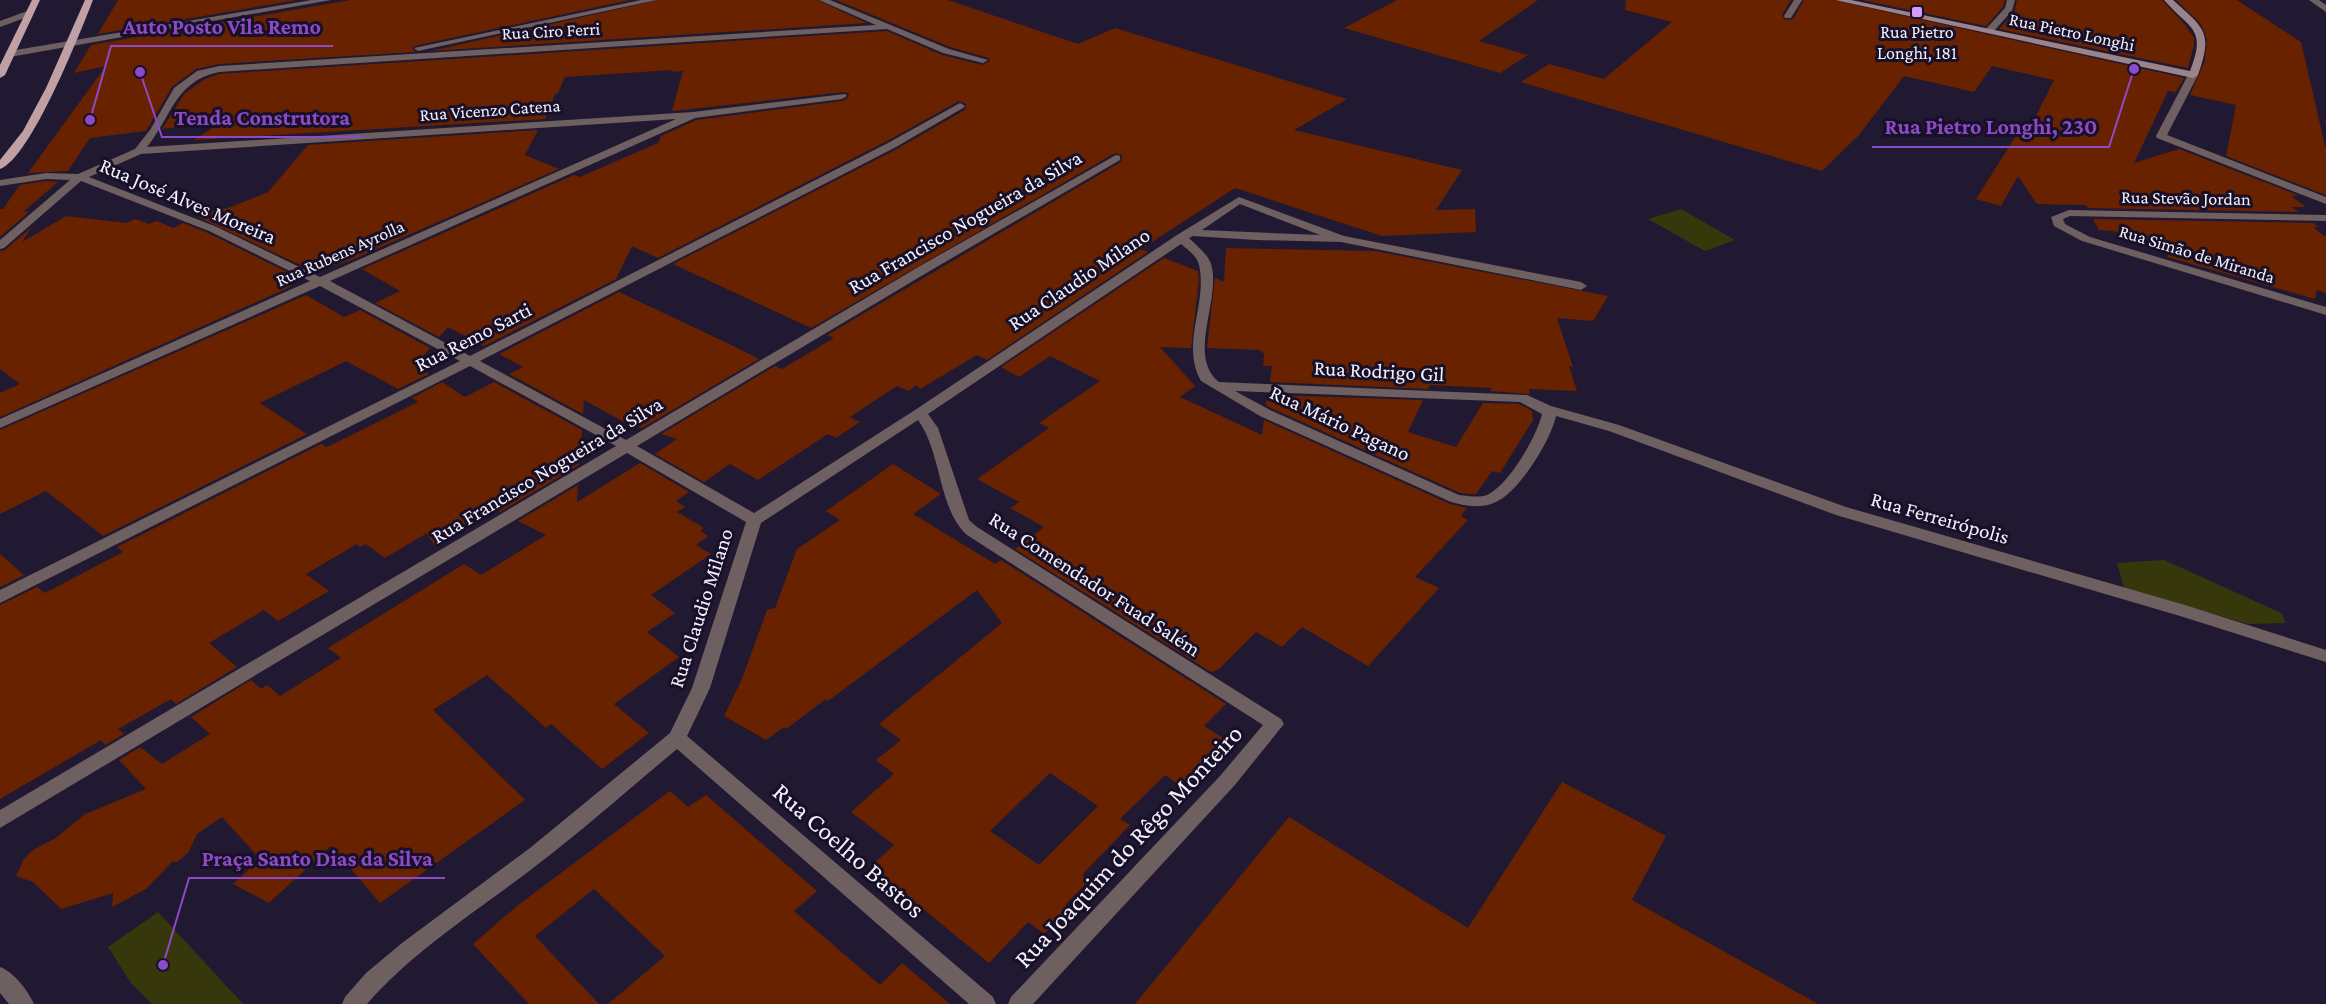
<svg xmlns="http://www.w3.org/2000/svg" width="2326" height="1004" viewBox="0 0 2326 1004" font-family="'Crimson Pro',serif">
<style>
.green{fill:#36380c}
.building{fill:#682200;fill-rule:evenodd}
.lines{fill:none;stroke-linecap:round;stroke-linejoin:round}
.street{fill:#6e5f61;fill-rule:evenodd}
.secondary{fill:#9c8387;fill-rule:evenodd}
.primary{fill:#c0a0a5;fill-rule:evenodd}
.poi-dot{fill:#d39cfc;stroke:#181027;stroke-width:2}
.labels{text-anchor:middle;stroke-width:6;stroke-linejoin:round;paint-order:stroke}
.far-street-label{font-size:18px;fill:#f4f1fe;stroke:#181027}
.far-poi-label{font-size:18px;fill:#f4f1fe;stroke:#181027}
.street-label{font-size:21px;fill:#f4f1fe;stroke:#181027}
.near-street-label{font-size:26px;fill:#f4f1fe;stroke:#181027}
.leader{fill:none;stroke:#8d4ac8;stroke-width:2}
.callout-dot{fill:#8d4ac8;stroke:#181027;stroke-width:2}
.callout-label{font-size:22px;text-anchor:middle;font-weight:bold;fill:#8d4ac8;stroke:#181027;stroke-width:6;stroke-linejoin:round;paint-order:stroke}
</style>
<rect width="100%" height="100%" fill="#211931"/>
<g class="green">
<polygon points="1681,209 1735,240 1705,251 1648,219"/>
<polygon points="2164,560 2281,613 2286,623 2248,624 2124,588 2117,563"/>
<polygon points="158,912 243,1004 152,1004 131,983 108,947"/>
</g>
<g class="building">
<polygon points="118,0 297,0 98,34"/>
<polygon points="350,0 630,0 414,46 412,48 415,52 219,64 196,69 172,87 146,131 90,138 68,171 28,173 106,66 74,73 91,45"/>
<polygon points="659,0 817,0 867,23 431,51"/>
<polygon points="836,0 948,0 1078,44 1115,28 1347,99 1294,130 1462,170 1436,210 1475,209 1476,232 1382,236 1235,188 1141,249 1148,252 987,360 977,355 920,389 917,385 908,391 897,386 850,417 860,422 836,438 828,434 758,480 730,464 704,482 655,454 677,439 661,434 775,366 782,369 834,338 827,335 1121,162 1122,155 1115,153 811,328 673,264 897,149 965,110 966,104 959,101 887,141 658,258 632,246 616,279 484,346 448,327 439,337 375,303 400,291 362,269 574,175 580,177 658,143 661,136 696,120 842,101 848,98 849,94 845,92 672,111 683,71 671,72 672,70 565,77 558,93 555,94 545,119 193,140 224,121 162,129 185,93 205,79 219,74 887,31 942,55 982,65 990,61 989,58 950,47"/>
<polygon points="1397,0 1538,0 1479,41 1528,55 1500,73 1344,28"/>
<polygon points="1626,0 1791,0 1782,15 1785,20 1793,19 1804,0 1833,0 2184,78 2176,92 2168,91 2134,163 2179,149 2300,196 2291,196 2306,207 2292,207 2299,212 2088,208 2086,205 2037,204 2018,176 2001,206 1976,199 2021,128 2028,132 2054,80 1992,66 1974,92 1904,76 1859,135 1822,171 1521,82 1549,64 1604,79 1672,22 1625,10"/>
<polygon points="1862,0 2005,0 2003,7 1986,26"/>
<polygon points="2017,0 2162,0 2186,26 2194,38 2194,45 2188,68 1999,29 2014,13"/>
<polygon points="2176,0 2237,0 2301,42 2326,150 2326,195 2226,156 2236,105 2190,95 2205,61 2207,39 2201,24"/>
<polygon points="538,130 525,155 559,169 349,261 313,271 198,217 222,207 226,209 268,192 308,145"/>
<polygon points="46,181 58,182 24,211 29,212 0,237 0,209 3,209 20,185"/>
<polygon points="66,216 127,223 135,219 149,224 157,221 173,228 183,223 208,233 295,276 282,280 292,286 0,417 0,393 20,384 0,369 0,251 5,250 32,227 22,242"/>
<polygon points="2093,219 2313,223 2318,227 2313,227 2326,237 2326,293 2317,290 2315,299 2167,257 2170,251 2128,241 2130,233 2099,230"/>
<polygon points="1226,248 1375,251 1608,296 1593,321 1557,318 1573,367 1569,366 1577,391 1529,389 1530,394 1490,391 1492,388 1430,385 1428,389 1270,382 1272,366 1263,366 1264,353 1260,352 1261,350 1207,348 1215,278 1224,282"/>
<polygon points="1164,258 1198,271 1199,280 1191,348 1160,347 1195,386 1180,397 1262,435 1264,420 1450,504 1467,508 1461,516 1468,520 1415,577 1439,588 1368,666 1302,627 1282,647 1256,632 1219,669 1211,672 1015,549 1044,527 1010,508 1019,502 977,479 1049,428 1039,423 1100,381 1050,356 1019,377 1001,367"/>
<polygon points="619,292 725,342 759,359 642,428 624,422 584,400 583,414 509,374 523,367 499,354"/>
<polygon points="306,295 344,317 360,310 430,348 416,365 429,374 398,389 346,361 260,403 307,434 103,536 46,491 0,514 0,430"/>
<polygon points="442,382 465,397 494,382 582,430 579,465 500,512 495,509 434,545 427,533 385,558 366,544 360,547 357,544 306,574 329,591 278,621 264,610 209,643 237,667 176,704 171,699 118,729 124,734 105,745 101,740 0,799 0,605 37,587 45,593 123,552 117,547 321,444 327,447 418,402 412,398"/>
<polygon points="1268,395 1423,400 1408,432 1456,447 1483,403 1519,404 1532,411 1533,420 1500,473 1492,471 1476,494 1470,494 1460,493 1271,408 1266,405"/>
<polygon points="640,463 689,492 676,501 685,507 677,512 704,528 700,531 708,536 696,545 711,554 651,595 675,613 647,632 679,657 614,704 649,733 602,769 551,724 546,728 487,675 433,710 525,800 380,903 331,846 269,903 233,884 260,859 222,817 197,834 188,853 177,862 172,862 146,889 112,907 113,893 61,909 33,882 16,876 24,859 33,850 56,838 85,814 146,789 119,760 140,747 162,764 210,734 191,717 251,680 261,689 267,685 280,696 341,658 328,648 464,564 481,575 546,535 518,521 578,485 577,502"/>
<path d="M893 464 941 494 913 514 995 564 1001 560 1226 704 1204 726 1225 739 1179 785 1165 775 1120 819 1130 825 1082 875 1090 880 1065 905 1076 913 1054 935 1048 930 1044 934 1028 922 989 963 871 866 894 845 851 812 894 774 876 760 901 740 879 724 1002 623 977 590 828 701 826 699 786 729 784 727 766 740 724 716 741 681 767 610 775 608 797 549 840 520 826 511ZM1050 773 1098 806 1039 865 990 831Z"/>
<polygon points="0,554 24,575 0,587"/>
<polygon points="1562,782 1666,836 1632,900 1818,1004 1135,1004 1289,817 1468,928"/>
<polygon points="670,791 688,807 706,795 817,891 794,911 880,985 902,963 950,1004 608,1004 665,956 594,889 535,936 599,1004 529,1004 473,944 517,906"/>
</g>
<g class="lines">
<g class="street">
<polygon points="312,0 331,0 10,57 5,54 10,51"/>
<polygon points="641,0 657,0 418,51 414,48"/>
<path d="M819 0H830L949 49 988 60 983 63 943 53 887 29 219 72C175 81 172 116 147 147L693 112 845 94 847 96 842 99 695 118 330 281 470 356 888 143 960 103 965 106 963 108 896 147 480 361 626 440 920 266 1116 155 1120 156V160L928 272 637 446 754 513 915 410 1177 235 1239 197 1344 236 1581 282 1587 286 1581 290 1341 242 1256 240 1193 236 1189 238C1197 246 1207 253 1211 264 1222 298 1186 356 1219 382L1527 395 1551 406 1619 425 1846 507 2185 605 2326 650V662L2180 616 1836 515 1609 431 1556 416C1551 440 1519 492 1496 502 1482 509 1465 506 1451 502L1260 416 1201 381C1180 343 1208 304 1199 265 1197 256 1188 250 1181 244L928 414 938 428 969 520 977 527 1281 719 1284 724 1234 786 1033 1004H1008L1011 997 1220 776 1263 725 967 535C938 509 942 453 918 420L761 523 710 688 687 736 993 997 996 1004H969L677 749C629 789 582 831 533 868 477 911 413 951 367 1004H342L345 997 366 973 402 943 530 848 670 733 692 688 746 522 627 453 0 828V810L616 446 470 366 0 603V590L460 361 320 286 0 428V419L310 281 209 231 81 181 4 248 0 249V240L70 180 46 179 0 186V180L46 173 78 174 135 149 150 130 174 88 197 71 219 66 876 25ZM676 119 320 277 217 227 89 177 141 154ZM1240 204 1320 235 1202 230ZM1235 391 1520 402 1542 414C1537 436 1509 485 1487 495 1479 498 1468 496 1459 495L1270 410Z"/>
<polygon points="1794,0 1802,0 1791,18 1785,18 1784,16"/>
<polygon points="2007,0 2015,0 2012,11 1992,33 1986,33 1986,29 2005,8"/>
<polygon points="2309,0 2319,0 2326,5 2326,12"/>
<polygon points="30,10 33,11 33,15 0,27 0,21"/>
<polygon points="2193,72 2198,75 2167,135 2326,197 2326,204 2157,138 2156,136 2188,75"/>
<polygon points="2069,210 2326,215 2326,221 2070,216 2063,219 2065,224 2090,237 2326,307 2326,315 2082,241 2054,226 2051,217"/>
<path d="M0 967C14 972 28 991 34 1004H9L0 993Z"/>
</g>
<path class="secondary" d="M1835 0H1851L2190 71C2207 27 2190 30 2164 0H2173C2205 29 2213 32 2198 75L2193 78Z"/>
<g class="primary">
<polygon points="32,0 40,0 5,75 0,78 0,65"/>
<path d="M85 0H93C80 33 31 158 0 169V160L23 131 46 88Z"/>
</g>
</g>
<rect class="poi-dot" x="1911" y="6" width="12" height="12" rx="3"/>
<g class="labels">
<g class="far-street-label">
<text transform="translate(551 31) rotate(-3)" y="6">Rua Ciro Ferri</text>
<text transform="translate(2072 32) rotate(12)" y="6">Rua Pietro Longhi</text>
<text transform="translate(490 110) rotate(-4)" y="6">Rua Vicenzo Catena</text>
<text transform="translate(2186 198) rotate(1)" y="6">Rua Stevão Jordan</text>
<text transform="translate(340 253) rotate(-24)" y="6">Rua Rubens Ayrolla</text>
<text transform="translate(2197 254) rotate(17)" y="6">Rua Simão de Miranda</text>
</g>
<g class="far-poi-label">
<text x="1917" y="38">Rua Pietro<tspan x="1917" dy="21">Longhi, 181</tspan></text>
</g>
<g class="street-label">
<text transform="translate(188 201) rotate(23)" y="7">Rua José Alves Moreira</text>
<text transform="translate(965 222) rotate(-30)" y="7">Rua Francisco Nogueira da Silva</text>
<text transform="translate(1079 279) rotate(-34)" y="7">Rua Claudio Milano</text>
<text transform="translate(473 337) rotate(-27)" y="7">Rua Remo Sarti</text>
<text transform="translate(1379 371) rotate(3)" y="7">Rua Rodrigo Gil</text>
<text transform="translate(1340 423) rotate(25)" y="7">Rua Mário Pagano</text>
<text transform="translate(547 470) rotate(-31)" y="7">Rua Francisco Nogueira da Silva</text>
<text transform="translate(1940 518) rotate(16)" y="7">Rua Ferreirópolis</text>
<text transform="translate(1095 584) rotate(33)" y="7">Rua Comendador Fuad Salém</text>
<text transform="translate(701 608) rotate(-72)" y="7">Rua Claudio Milano</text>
</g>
<g class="near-street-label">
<text transform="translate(1128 846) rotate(-47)" y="9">Rua Joaquim do Rêgo Monteiro</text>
<text transform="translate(849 850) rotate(41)" y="9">Rua Coelho Bastos</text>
</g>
</g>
<path class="leader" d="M90 120L111 46H333M140 72L162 137H362M2134 69L2109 147H1872M163 965L189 878H445"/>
<g class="callout-dot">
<circle cx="90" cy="120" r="6"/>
<circle cx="140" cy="72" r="6"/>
<circle cx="2134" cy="69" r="6"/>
<circle cx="163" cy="965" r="6"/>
</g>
<g class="callout-label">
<text x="222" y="34">Auto Posto Vila Remo</text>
<text x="262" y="125">Tenda Construtora</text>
<text x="1991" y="134">Rua Pietro Longhi, 230</text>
<text x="317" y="866">Praça Santo Dias da Silva</text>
</g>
</svg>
